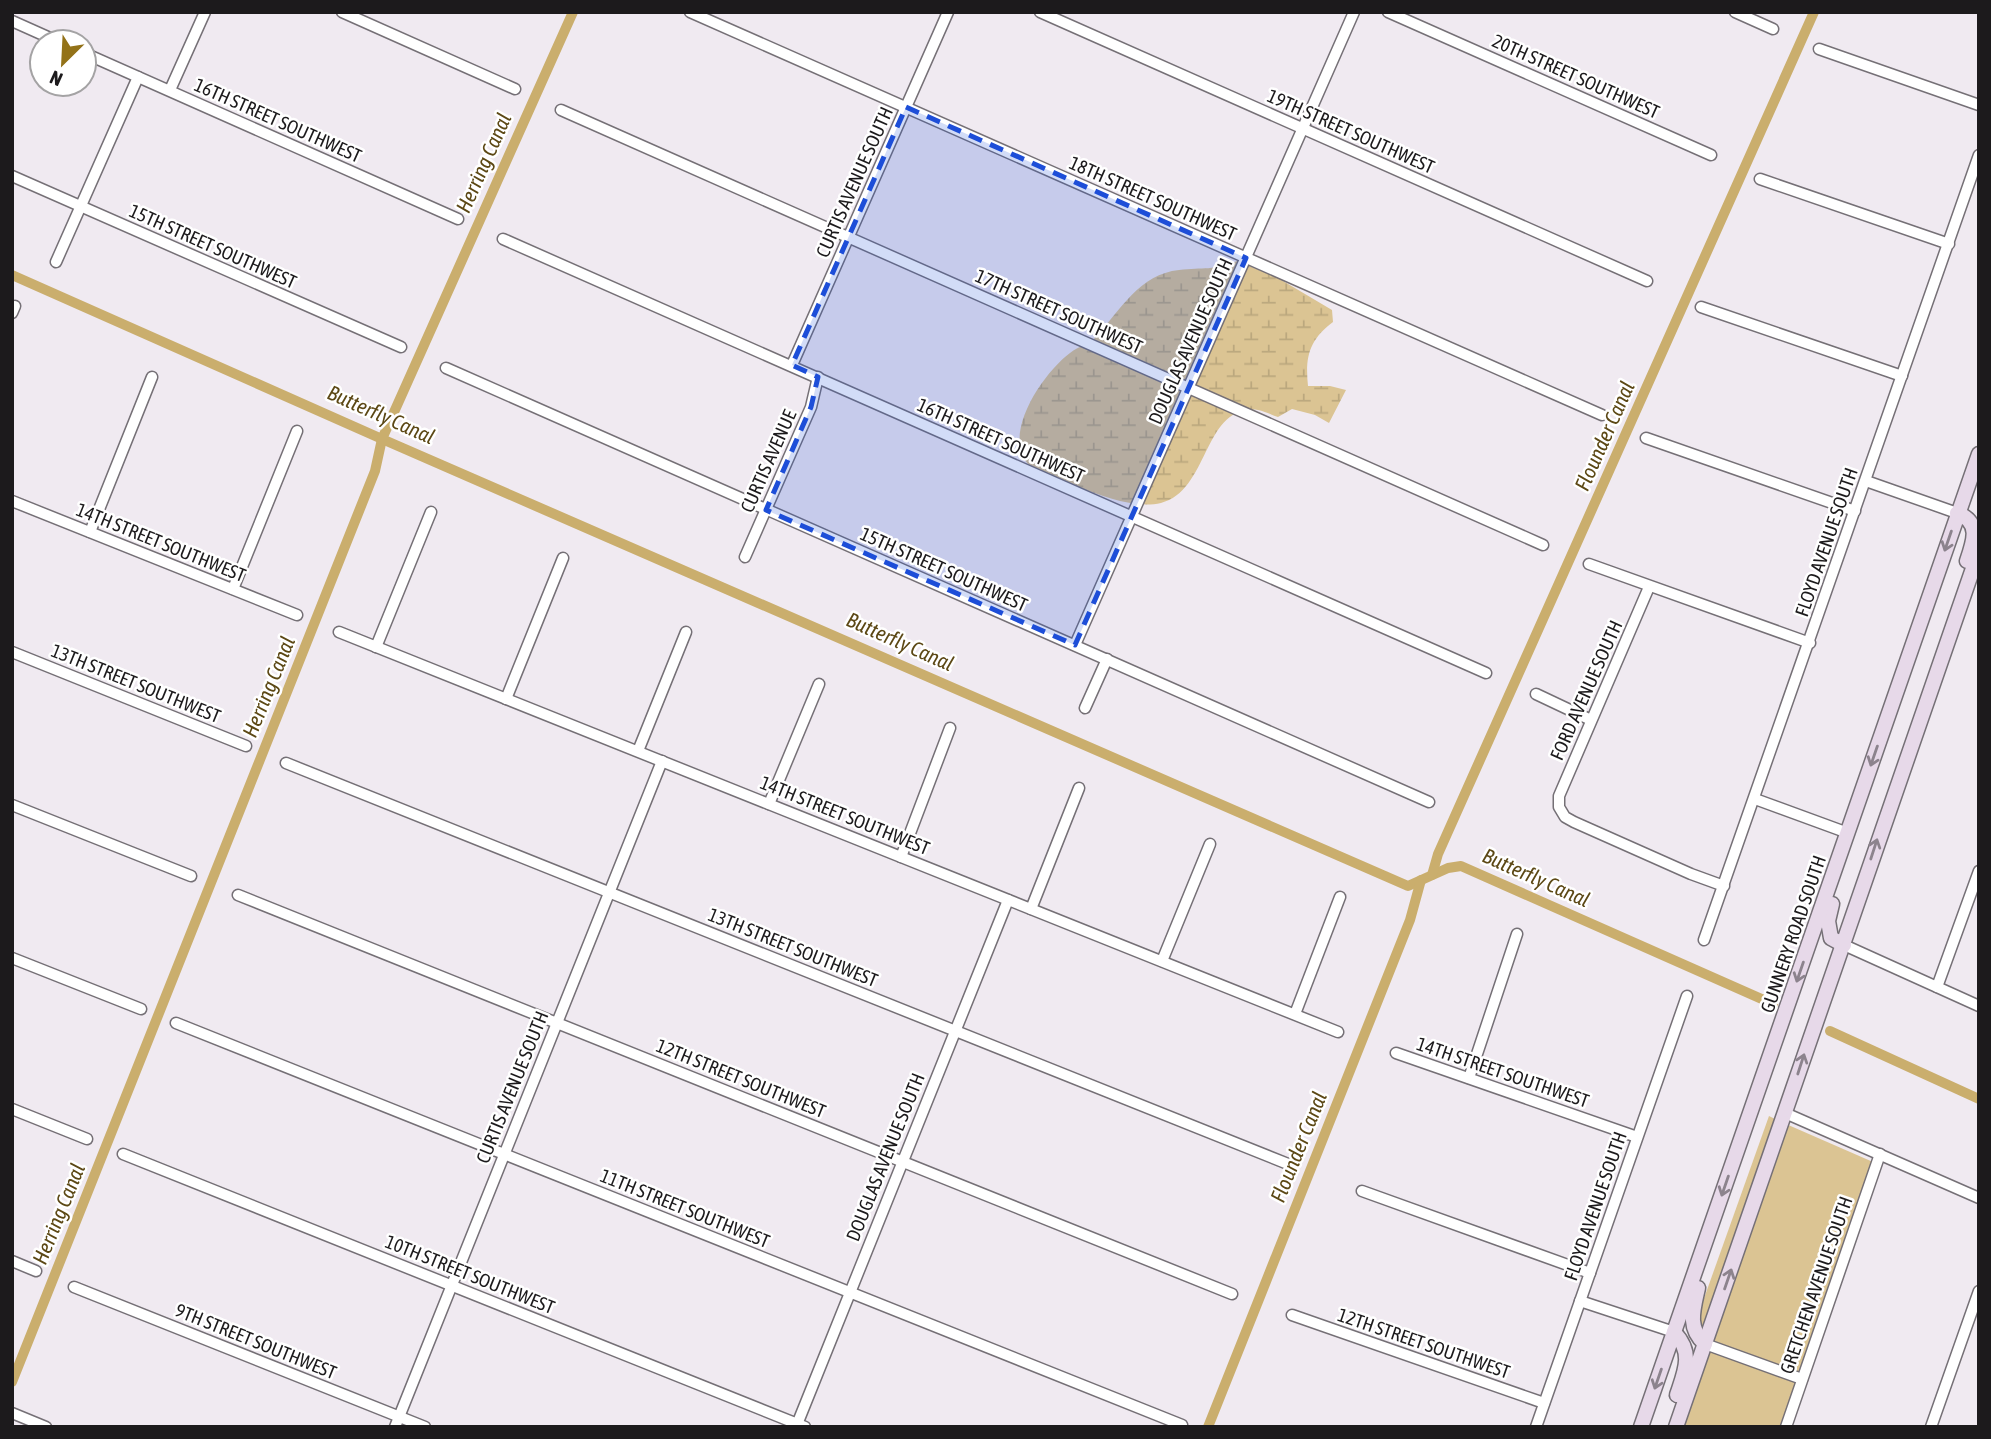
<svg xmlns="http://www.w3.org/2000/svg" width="1991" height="1439" viewBox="0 0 1991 1439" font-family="'Asap Condensed',sans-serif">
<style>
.green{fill:#dbc493}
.wetland{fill:url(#wetland-marsh)}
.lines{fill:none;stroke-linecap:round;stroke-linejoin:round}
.canal{stroke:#caae6d;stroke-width:10}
.minor-casing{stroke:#757076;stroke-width:13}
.secondary-casing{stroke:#757076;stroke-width:17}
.minor{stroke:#fff;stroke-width:10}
.secondary{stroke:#e7d9e9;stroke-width:14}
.oneway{stroke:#8c838d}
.marked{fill:#1d4ed8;fill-opacity:0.2;stroke:#1d4ed8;stroke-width:5;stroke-dasharray:14 9;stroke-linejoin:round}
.labels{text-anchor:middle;stroke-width:5;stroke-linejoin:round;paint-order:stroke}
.street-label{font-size:19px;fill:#1c1a1c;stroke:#fff}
.water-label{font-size:21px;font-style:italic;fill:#5c4815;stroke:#fff}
</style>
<defs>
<pattern id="wetland-marsh" width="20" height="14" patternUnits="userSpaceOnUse" patternTransform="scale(1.75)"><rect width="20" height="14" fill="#dbc493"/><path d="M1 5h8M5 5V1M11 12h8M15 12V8" fill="none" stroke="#bba87e"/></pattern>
</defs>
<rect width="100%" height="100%" fill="#f0eaf1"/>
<g class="green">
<polygon points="1769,1116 1777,1120 1703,1335 1697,1318"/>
<polygon points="1786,1124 1873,1162 1780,1427 1681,1427 1686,1421 1685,1418"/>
</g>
<path class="wetland" d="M1237 261 1278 278 1332 310 1333 322C1309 340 1305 357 1308 386H1330L1346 390 1329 423 1315 415 1292 409 1278 417C1272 415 1264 411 1258 410 1203 403 1210 491 1161 503 1135 509 1102 496 1078 487 1066 483 1039 474 1030 466 999 436 1044 372 1070 353 1079 346 1089 344 1097 336 1120 310 1140 274 1179 270 1203 267 1214 271 1237 261Z"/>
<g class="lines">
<g class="canal">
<polyline points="12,275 382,439 1408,886 1448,868 1461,866 1773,1004"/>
<polyline points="1432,875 1438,854 1814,12"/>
<polyline points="1830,1031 1979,1099"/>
<polyline points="12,1382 375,471 382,439 573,12"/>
<polyline points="1208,1427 1410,920 1421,880"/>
</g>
<g class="minor-casing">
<g id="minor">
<polyline points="342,12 515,89"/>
<polyline points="690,12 1602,415"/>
<polyline points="1040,12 1647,281"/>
<polyline points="1388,12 1711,155"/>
<polyline points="1735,12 1773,29"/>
<polyline points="12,21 59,42"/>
<polyline points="1819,49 1979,105"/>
<polyline points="84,53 458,219"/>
<polyline points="170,90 205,12"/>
<polyline points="561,110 1543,545"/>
<polyline points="12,176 401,347"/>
<polyline points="1760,179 1949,244"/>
<polyline points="503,239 1486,673"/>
<polyline points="56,262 138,77"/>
<polyline points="1701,307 1902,376"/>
<polyline points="12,313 15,306"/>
<polyline points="792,365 948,12"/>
<polyline points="446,368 1429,802"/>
<polyline points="1646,438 1855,511"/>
<polyline points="1866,481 1957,513"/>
<polyline points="12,501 297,615"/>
<polyline points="90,532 152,377"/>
<polyline points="745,557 811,407 818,377"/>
<polyline points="1589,564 1810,643"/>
<polyline points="1649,587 1559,796 1559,807 1565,817 1574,822 1691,874 1724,886"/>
<polyline points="233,589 297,431"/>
<polyline points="339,632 1338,1032"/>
<polyline points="1075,645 1354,12"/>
<polyline points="376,647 431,512"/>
<polyline points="12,652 246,746"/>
<polyline points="1536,694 1591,720"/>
<polyline points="506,699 563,558"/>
<polyline points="1085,708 1107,659"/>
<polyline points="638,751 686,632"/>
<polyline points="286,763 1288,1164"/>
<polyline points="1755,799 1848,833"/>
<polyline points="769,804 819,684"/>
<polyline points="12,805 191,876"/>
<polyline points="901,857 950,728"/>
<polyline points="238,895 1232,1294"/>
<polyline points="1031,909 1079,788"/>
<polyline points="1704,940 1979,155"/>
<polyline points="1844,945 1979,1006"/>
<polyline points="12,958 141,1009"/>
<polyline points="1162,961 1210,844"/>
<polyline points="1937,987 1979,871"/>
<polyline points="1295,1014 1340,897"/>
<polyline points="176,1023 1182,1425"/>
<polyline points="1396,1053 1637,1137"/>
<polyline points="1469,1078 1517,934"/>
<polyline points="12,1109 87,1139"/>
<polyline points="1785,1113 1979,1198"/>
<polyline points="123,1154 805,1427"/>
<polyline points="1362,1191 1590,1273"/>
<polyline points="12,1261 36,1271"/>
<polyline points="74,1287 425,1427"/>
<polyline points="1580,1301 1674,1332"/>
<polyline points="1292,1315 1544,1403"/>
<polyline points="1705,1344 1802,1379"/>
<polyline points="12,1413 46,1427"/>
<polyline points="395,1427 662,761"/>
<polyline points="796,1427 1008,900"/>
<polyline points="1536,1427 1687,996"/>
<polyline points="1786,1427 1880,1154"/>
<polyline points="1931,1427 1979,1291"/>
</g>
</g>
<g class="secondary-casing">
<g id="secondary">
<path d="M1957 513C1981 522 1974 541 1967 561"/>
<polyline points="1832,904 1828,921 1831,938 1844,945"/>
<path d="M1698 1288C1693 1310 1687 1328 1705 1344"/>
<path d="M1674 1332C1694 1353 1685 1371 1677 1395"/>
<polyline points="1641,1427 1979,454"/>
<polyline points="1676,1427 1979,551"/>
</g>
</g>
<use href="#minor" class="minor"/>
<use href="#secondary" class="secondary"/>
</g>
<defs><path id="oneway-shaft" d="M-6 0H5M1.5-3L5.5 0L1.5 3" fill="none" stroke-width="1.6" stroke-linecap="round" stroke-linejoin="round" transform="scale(1.75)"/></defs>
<g class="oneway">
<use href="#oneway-shaft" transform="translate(1948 541) rotate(109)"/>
<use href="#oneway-shaft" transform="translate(1874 756) rotate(109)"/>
<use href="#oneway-shaft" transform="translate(1874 849) rotate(-72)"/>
<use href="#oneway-shaft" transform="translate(1800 972) rotate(109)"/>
<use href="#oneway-shaft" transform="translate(1801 1064) rotate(-72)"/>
<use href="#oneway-shaft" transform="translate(1725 1186) rotate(109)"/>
<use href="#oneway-shaft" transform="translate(1728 1279) rotate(-71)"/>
<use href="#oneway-shaft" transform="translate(1658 1379) rotate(109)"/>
</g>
<path class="marked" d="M906 107 1246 258 1075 645 766 510 811 407 818 377 792 365Z"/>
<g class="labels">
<g class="street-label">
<text transform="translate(1576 76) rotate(24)" y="7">20TH STREET SOUTHWEST</text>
<text transform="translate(278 120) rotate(24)" y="7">16TH STREET SOUTHWEST</text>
<text transform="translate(1351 131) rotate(24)" y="7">19TH STREET SOUTHWEST</text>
<text transform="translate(854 182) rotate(-66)" y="7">CURTIS AVENUE SOUTH</text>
<text transform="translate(1153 198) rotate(24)" y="7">18TH STREET SOUTHWEST</text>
<text transform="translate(213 246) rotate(24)" y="7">15TH STREET SOUTHWEST</text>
<text transform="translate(1059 311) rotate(24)" y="7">17TH STREET SOUTHWEST</text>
<text transform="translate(1190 341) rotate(-66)" y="7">DOUGLAS AVENUE SOUTH</text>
<text transform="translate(1001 440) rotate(24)" y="7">16TH STREET SOUTHWEST</text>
<text transform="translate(768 461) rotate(-66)" y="7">CURTIS AVENUE</text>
<text transform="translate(161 542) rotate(22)" y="7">14TH STREET SOUTHWEST</text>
<text transform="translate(1826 542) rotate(-71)" y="7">FLOYD AVENUE SOUTH</text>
<text transform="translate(944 569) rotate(24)" y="7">15TH STREET SOUTHWEST</text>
<text transform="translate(136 683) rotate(22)" y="7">13TH STREET SOUTHWEST</text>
<text transform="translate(1586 690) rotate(-66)" y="7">FORD AVENUE SOUTH</text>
<text transform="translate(845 815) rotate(22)" y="7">14TH STREET SOUTHWEST</text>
<text transform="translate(1793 934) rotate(-71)" y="7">GUNNERY ROAD SOUTH</text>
<text transform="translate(793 947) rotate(22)" y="7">13TH STREET SOUTHWEST</text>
<text transform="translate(1503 1072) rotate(19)" y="7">14TH STREET SOUTHWEST</text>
<text transform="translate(741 1078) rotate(22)" y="7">12TH STREET SOUTHWEST</text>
<text transform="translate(512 1087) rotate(-68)" y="7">CURTIS AVENUE SOUTH</text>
<text transform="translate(885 1157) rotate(-68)" y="7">DOUGLAS AVENUE SOUTH</text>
<text transform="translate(1595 1206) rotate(-71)" y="7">FLOYD AVENUE SOUTH</text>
<text transform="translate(685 1208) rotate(22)" y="7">11TH STREET SOUTHWEST</text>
<text transform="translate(470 1274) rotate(22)" y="7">10TH STREET SOUTHWEST</text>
<text transform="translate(1816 1285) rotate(-71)" y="7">GRETCHEN AVENUE SOUTH</text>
<text transform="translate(256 1341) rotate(22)" y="7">9TH STREET SOUTHWEST</text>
<text transform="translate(1424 1343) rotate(19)" y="7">12TH STREET SOUTHWEST</text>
</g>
<g class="water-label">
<text transform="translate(484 163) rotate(-66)" y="7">Herring Canal</text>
<text transform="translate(381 415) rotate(24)" y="7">Butterfly Canal</text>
<text transform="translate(1605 436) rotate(-66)" y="7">Flounder Canal</text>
<text transform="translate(900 642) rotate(24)" y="7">Butterfly Canal</text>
<text transform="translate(269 687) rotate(-68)" y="7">Herring Canal</text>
<text transform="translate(1536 878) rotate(24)" y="7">Butterfly Canal</text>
<text transform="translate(1299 1147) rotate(-68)" y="7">Flounder Canal</text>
<text transform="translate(59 1214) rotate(-68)" y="7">Herring Canal</text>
</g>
</g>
<rect width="1991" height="1439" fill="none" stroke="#1c1a1c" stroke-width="28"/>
<g transform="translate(63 63) rotate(204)"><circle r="33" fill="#ffffff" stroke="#a4a3a4" stroke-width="2"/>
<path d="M0-5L12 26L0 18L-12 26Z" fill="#937218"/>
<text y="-10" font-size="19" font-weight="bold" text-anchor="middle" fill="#1c1a1c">N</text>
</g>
</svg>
